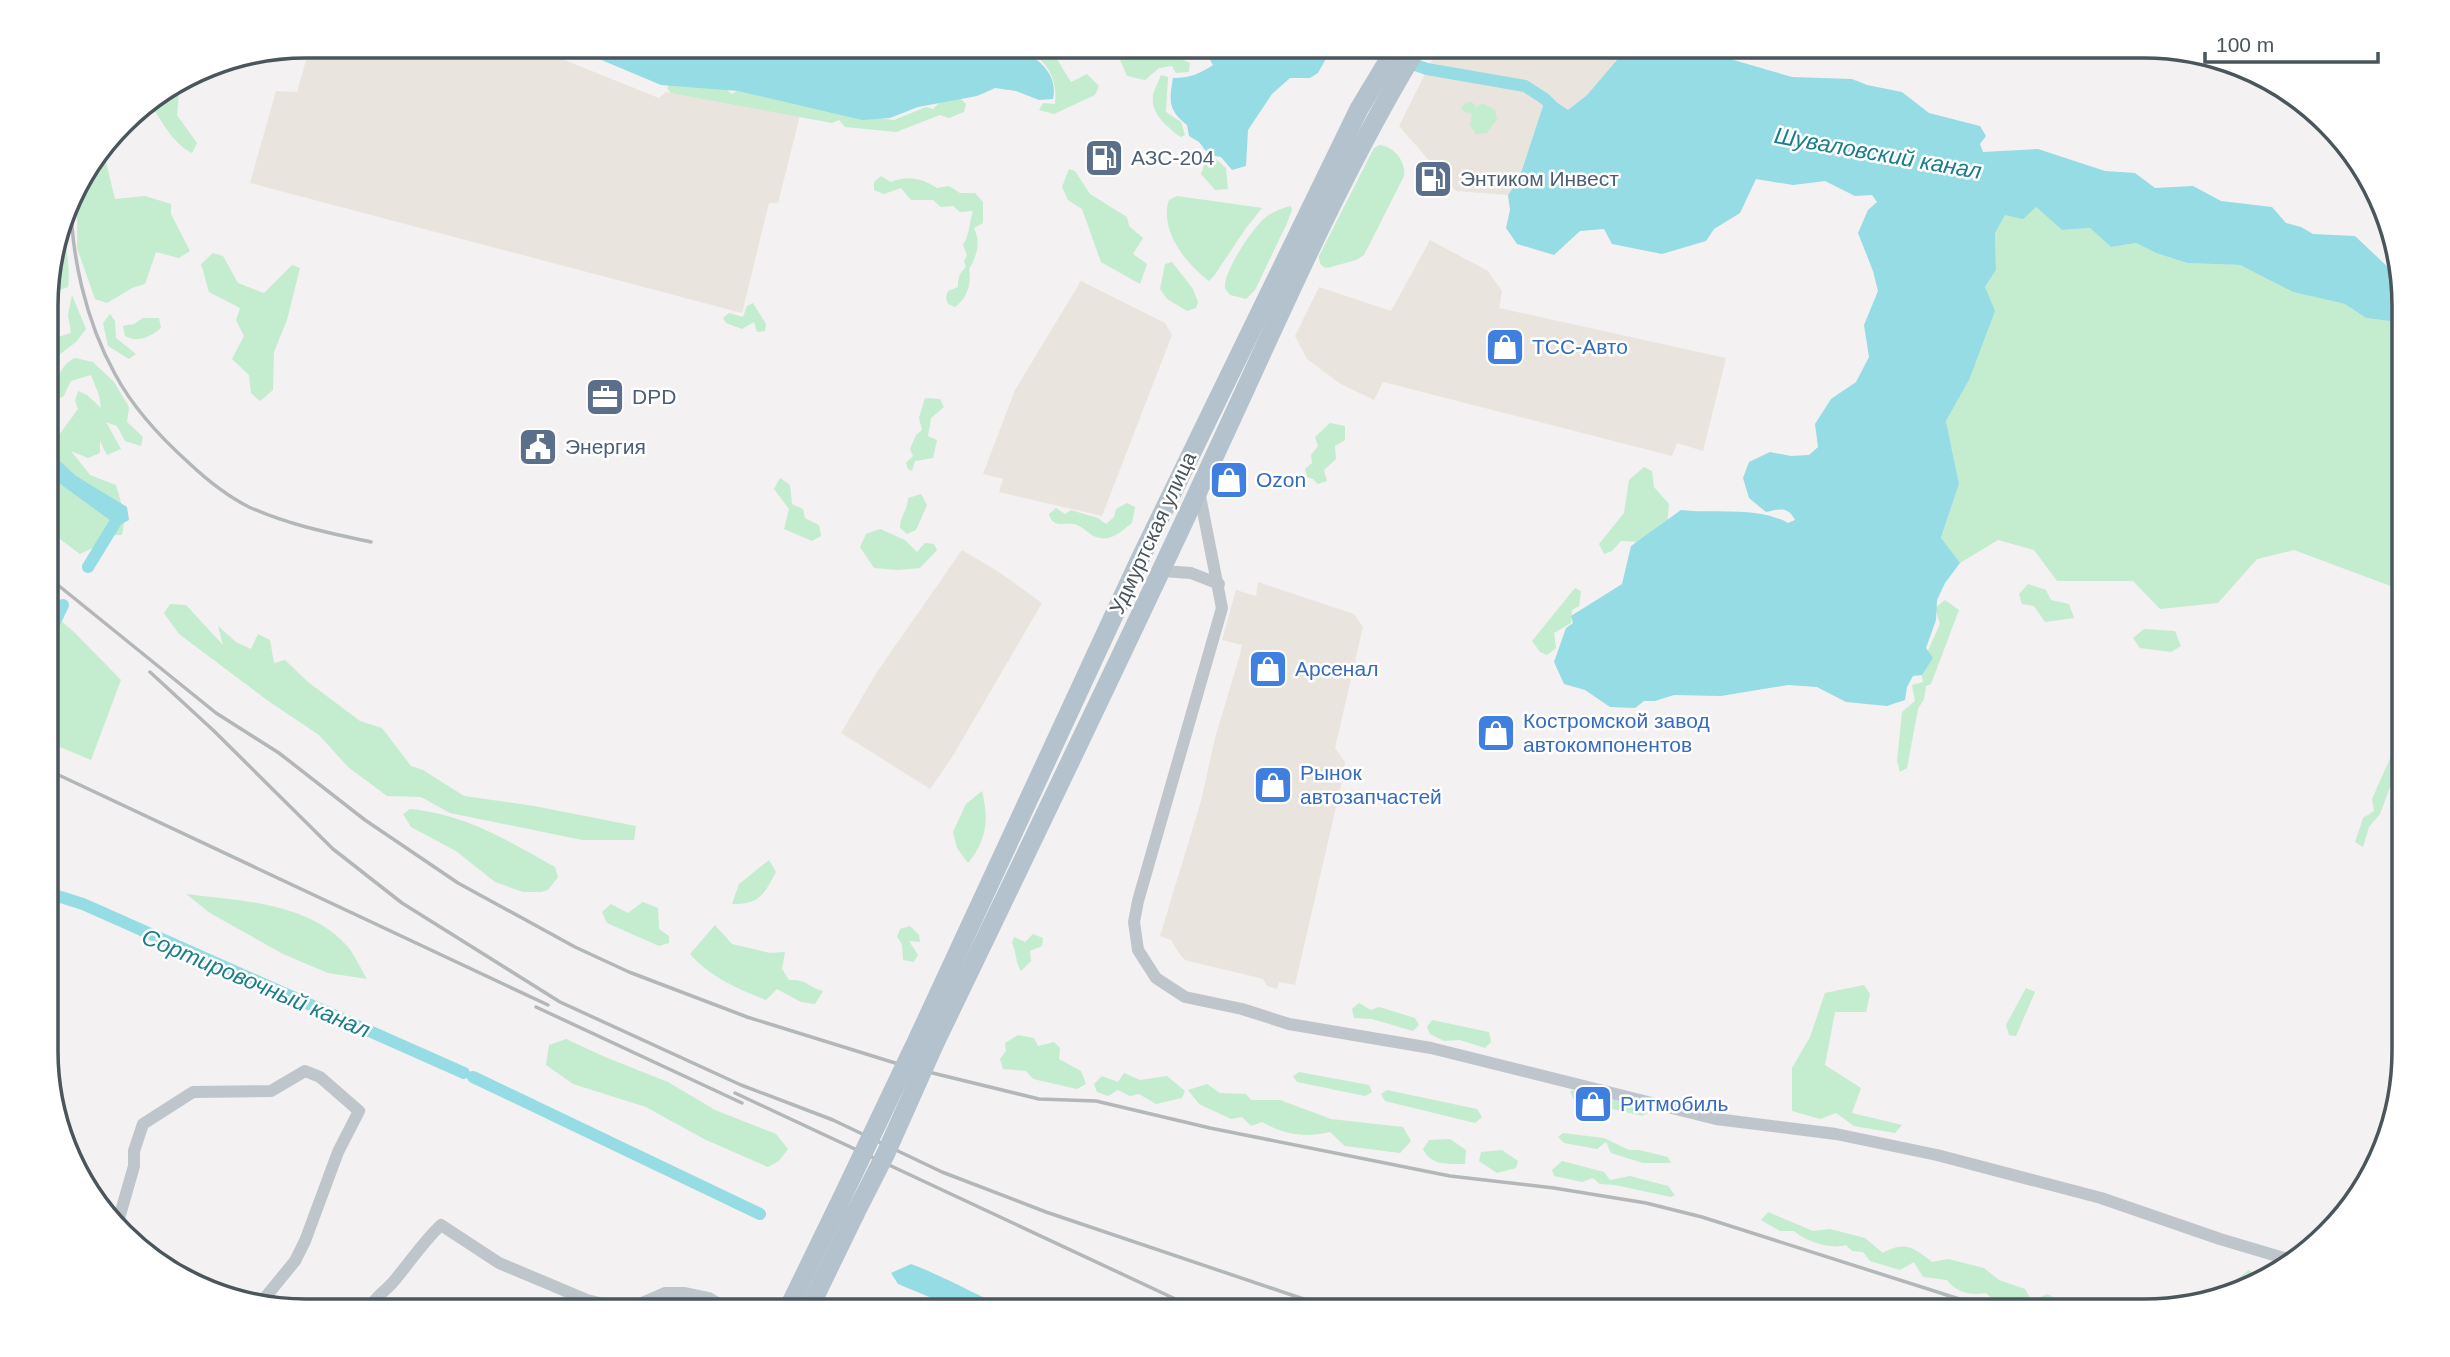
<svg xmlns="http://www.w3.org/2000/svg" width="2450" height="1357" viewBox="0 0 2450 1357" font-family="Arial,sans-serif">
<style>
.commercial{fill:#e9e5de}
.green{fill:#c4eccf}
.water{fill:#95dce4}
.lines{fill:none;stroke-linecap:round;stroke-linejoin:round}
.canal{stroke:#95dce4;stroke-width:12}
.minor{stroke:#bec6cc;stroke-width:12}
.primary{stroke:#b3c2cc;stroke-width:19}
.rail{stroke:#b3b7ba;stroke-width:3.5}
.primary-bridge{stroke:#b3c2cc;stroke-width:19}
.labels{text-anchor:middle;stroke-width:5;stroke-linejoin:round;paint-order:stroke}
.service-label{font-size:21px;fill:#4e5e75;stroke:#fff;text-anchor:start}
.shop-label{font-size:21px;fill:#366cbe;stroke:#fff;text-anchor:start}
.street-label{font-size:21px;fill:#4a565c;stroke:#fff}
.water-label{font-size:23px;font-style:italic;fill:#197e8a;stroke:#fff}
.rim{fill:none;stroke:#4a565c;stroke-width:3.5}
</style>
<rect width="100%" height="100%" fill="#f3f1f1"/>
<g class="commercial">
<polygon points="310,46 553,46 557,57 659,98 666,92 800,115 778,203 769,203 742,313 250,183 276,91 297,92"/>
<polygon points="1439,46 1679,46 1680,50 1652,47 1622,54 1587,95 1568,110 1549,98 1544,103 1519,179 1508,195 1456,191 1399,126"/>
<polygon points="1430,240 1488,271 1502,291 1499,308 1726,358 1703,451 1677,443 1672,456 1383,382 1374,400 1339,383 1307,359 1295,336 1319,287 1391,311"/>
<polygon points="1081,281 1165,323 1172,335 1102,516 999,492 1003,479 983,474 1015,390"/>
<polygon points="962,550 999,572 1042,603 951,759 930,789 841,733 877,672"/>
<polygon points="1258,582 1354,614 1363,627 1335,748 1345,762 1342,781 1295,985 1279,982 1277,989 1267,986 1263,979 1255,977 1185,960 1178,952 1171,940 1160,936 1201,801 1215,738 1239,658 1242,645 1222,640 1236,590 1256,596"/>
</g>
<g class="green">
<path d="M1030 46 1055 56 1071 82 1087 74 1099 86 1095 95 1054 114 1039 110 1043 103 1055 104C1058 81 1048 62 1029 51Z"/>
<path d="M1054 46H1128L1134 47 1140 54C1159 47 1173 54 1190 63L1189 72 1176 73 1172 66 1159 68 1145 80 1127 76 1119 57Z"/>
<path d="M1161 75 1168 77 1166 112 1181 122 1185 135 1181 137C1169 129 1150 113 1153 96 1154 89 1159 81 1161 75Z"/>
<path d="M180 82 177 115 197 143 192 153C172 143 161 120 149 101Z"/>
<polygon points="670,84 721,85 732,94 743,87 843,114 894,120 926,107 933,109 942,100 957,95 966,104 964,112 949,118 940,115 896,132 845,127 839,120 832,123 671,93 667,88"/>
<polygon points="1472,102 1476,108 1482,103 1495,110 1497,119 1487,133 1476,134 1470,125 1472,114 1465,112 1461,108 1465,103"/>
<path d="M1379 145C1394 146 1406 162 1404 176L1364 255 1356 260 1327 268C1320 266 1319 262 1319 256L1374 148Z"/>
<polygon points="103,150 115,199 145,196 171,204 171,214 190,251 179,258 156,252 145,284 132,288 107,303 95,299 77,248 77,197 86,173"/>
<polygon points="1207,157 1216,159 1226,168 1228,189 1215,190 1201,174"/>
<polygon points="1069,169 1075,171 1090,194 1127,217 1129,226 1143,238 1133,254 1147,264 1140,284 1101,262 1082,209 1068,200 1062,187"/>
<path d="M881 176 891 182C908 175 922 178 937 188L949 186 960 193H975L983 202V223L974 228C981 243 977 255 969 269 972 283 967 299 955 307L948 304 946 298 948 291 958 287C958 279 959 273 966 267L964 261 967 255 963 245C970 234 969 223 973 211L960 212 953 206 941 207 933 200H911L901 188 884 194 874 190V182Z"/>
<path d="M1177 196 1262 208 1246 228 1214 276 1209 281C1186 264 1159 230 1169 200Z"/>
<path d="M1291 206 1292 210 1288 221 1255 290 1246 299 1230 295 1225 288C1223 272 1253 227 1266 217 1274 211 1282 208 1291 206Z"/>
<polygon points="2036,207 2062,230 2090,228 2111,247 2136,243 2156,253 2187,263 2240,265 2293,292 2345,304 2366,318 2396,322 2404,319 2404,591 2294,550 2257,559 2218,603 2160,609 2133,581 2057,581 2034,550 1998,540 1960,563 1941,539 1959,484 1946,421 1969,380 1985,287 1996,270 1995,233 2005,214"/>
<path d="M64 219C64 242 71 264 68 287L59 290 48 286V272Z"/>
<polygon points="213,253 223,256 238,283 264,293 292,265 300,268 287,320 274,352 273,390 260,401 251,393 249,375 232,359 244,336 236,320 240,308 209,292 201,264"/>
<polygon points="1172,262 1193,289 1198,302 1196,308 1187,311 1167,299 1160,289 1165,264"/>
<polygon points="72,295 86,329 76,342 51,361 53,372 48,375 48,335 55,338 71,333 68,315"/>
<polygon points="753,303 766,324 765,331 757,332 754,322 742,329 726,323 723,318 729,313 743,317 747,306"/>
<polygon points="110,314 115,321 116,338 136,354 129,359 108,346 103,323"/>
<path d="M143 318H159L161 328C151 337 137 343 125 336L123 326 134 324Z"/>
<path d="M75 358 93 362 114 382 129 407 127 422 143 437 141 446 125 441 117 426 106 422 121 449 107 455 100 441V453L88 458 71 451 90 475 116 485 125 517 122 535H109L103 543 80 554 60 539 48 525V435L56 439 78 409 75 401 78 391 87 395 101 408 99 395 91 375 71 381 63 397 54 399 51 392C57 380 62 363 75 358Z"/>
<polygon points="925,398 940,399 944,407 931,418 928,436 937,440 933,458 915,461 912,471 908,469 906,463 913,456 910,449 916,435 922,430 919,418"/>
<polygon points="1330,423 1345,426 1345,440 1335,446 1336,459 1324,470 1327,481 1318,484 1313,479 1307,477 1305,469 1312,463 1311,455 1318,446 1315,437"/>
<polygon points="1644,467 1652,471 1654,487 1669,504 1667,526 1638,542 1621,541 1612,551 1604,554 1599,544 1624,513 1629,480"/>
<polygon points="780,478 790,485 792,504 803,509 805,518 819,525 821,536 812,541 784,529 789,509 774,489"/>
<path d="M921 494 927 505 916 530 907 534 900 528C900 516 908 510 908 498Z"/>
<path d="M1127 503 1135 507 1132 523C1125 528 1117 536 1108 538 1091 540 1089 530 1077 525 1066 521 1053 530 1049 514L1056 508 1065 514 1071 510 1098 518 1106 524 1114 517 1116 509Z"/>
<polygon points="880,529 905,540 917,552 925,543 934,544 937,550 920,568 898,570 874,568 860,547 866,534"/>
<polygon points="2028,584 2046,590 2051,600 2069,604 2074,618 2045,622 2034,606 2022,604 2019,594"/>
<polygon points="1575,588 1581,591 1579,606 1572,610 1571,623 1554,633 1556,648 1547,655 1540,652 1532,641"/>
<polygon points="1945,600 1959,610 1931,684 1926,686 1924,699 1918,709 1907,768 1900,772 1897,761 1902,712 1915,701 1912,685 1923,682 1920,668 1940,624 1935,608"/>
<polygon points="170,604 186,605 223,645 218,626 236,642 251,649 258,634 270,640 274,663 285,660 308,682 360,721 382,728 411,766 423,770 464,796 534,806 636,826 634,840 582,840 450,813 421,797 387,796 348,767 319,735 267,700 179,634 164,613"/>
<polygon points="48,610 74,632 121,680 91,760 48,742"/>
<polygon points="2144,629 2175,631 2181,646 2171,652 2140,648 2133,638"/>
<polygon points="2402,751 2404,760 2398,766 2380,814 2369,827 2363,847 2355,842 2363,818 2374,811 2372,799 2392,754"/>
<path d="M982 791C989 820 987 839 968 863L957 848 953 832 966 804Z"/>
<path d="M410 809C468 815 506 840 555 867L558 877 548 890 541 892H523L495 882 456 851 411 827 403 814Z"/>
<path d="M769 860 776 872C764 894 760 905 732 904L739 884Z"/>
<path d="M186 894C240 901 309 902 348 947 355 956 361 969 367 979L328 973 283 954 210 913Z"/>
<polygon points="643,902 658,908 659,929 669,936 669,943 659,946 607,923 602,912 611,904 628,913"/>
<path d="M715 925 732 944 770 953 785 952 782 969 789 980C807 979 808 987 823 991L815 1004 801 1002 777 989 766 1000C738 989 710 977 690 954Z"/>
<polygon points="910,926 919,935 920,942 909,941 918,955 914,962 903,960 902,944 897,937 900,929"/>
<path d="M1033 934 1043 938 1042 946 1030 951 1031 961 1021 971C1015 962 1017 953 1012 943L1014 937 1025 942Z"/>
<polygon points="1864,985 1870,994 1866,1012 1835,1012 1825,1065 1861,1088 1852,1113 1902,1125 1895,1133 1854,1126 1836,1113 1820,1119 1792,1111 1792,1068 1810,1037 1825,993"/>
<polygon points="2026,988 2035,992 2016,1036 2009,1035 2006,1025"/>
<polygon points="1359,1003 1371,1010 1379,1007 1415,1018 1419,1025 1413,1031 1372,1019 1354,1018 1352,1009"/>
<polygon points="1432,1020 1489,1032 1491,1042 1485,1048 1460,1040 1444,1041 1430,1034 1427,1027"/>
<polygon points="1018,1035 1034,1038 1038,1046 1054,1042 1060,1048 1059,1059 1081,1071 1086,1084 1077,1089 1033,1079 1026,1071 1003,1069 1000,1059 1006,1051 1005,1043"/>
<polygon points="566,1039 605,1057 668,1082 715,1110 776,1134 788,1149 779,1161 768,1167 704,1139 646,1107 573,1084 546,1065 549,1045"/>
<polygon points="1299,1072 1369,1085 1372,1092 1365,1096 1297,1082 1293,1076"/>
<polygon points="1124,1073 1140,1080 1167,1076 1185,1091 1182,1098 1156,1104 1139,1094 1130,1096 1118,1090 1108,1096 1097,1092 1094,1084 1102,1076 1118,1082"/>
<path d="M1207 1084 1220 1093 1246 1094 1251 1100H1280L1331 1119 1403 1127 1411 1141 1400 1153 1345 1146 1330 1132C1305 1138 1284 1135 1262 1122L1251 1126 1242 1117 1231 1119 1199 1104 1188 1090Z"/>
<polygon points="1387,1090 1477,1109 1482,1117 1475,1123 1385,1101 1381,1094"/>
<polygon points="1577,1090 1654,1110 1642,1116 1574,1100 1570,1091"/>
<polygon points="1563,1133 1604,1138 1629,1150 1639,1150 1668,1157 1671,1163 1643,1163 1611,1153 1606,1142 1597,1149 1564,1143 1558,1137"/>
<path d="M1450 1139 1466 1150 1465 1164C1449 1164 1431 1166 1423 1149L1429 1140Z"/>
<polygon points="1502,1150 1518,1161 1516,1168 1497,1173 1479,1161 1481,1152"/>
<polygon points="1562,1161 1604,1172 1610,1180 1630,1176 1668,1186 1675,1195 1671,1197 1615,1185 1600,1184 1593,1178 1582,1182 1554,1176 1552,1170"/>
<path d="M1768 1212 1813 1231 1830 1229 1865 1238 1883 1253C1905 1241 1913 1247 1932 1262L1948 1259 1984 1268 1999 1280 2025 1289 2032 1301 2047 1294 2063 1302 2062 1311H2038L2035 1308C2013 1311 2002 1309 1986 1293 1971 1296 1957 1293 1947 1280L1923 1277 1914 1262 1900 1270 1870 1261 1863 1252 1852 1251 1846 1245C1831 1250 1805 1241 1794 1231H1780L1761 1220Z"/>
<polygon points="2272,1263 2286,1269 2242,1291 2237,1279 2249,1270 2256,1275"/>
</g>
<g class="water">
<path d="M573 46H1020L1022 50C1041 61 1058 75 1053 99L1039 100 1016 91 995 88 977 96 918 107 890 118 862 120 738 91 661 85 592 56Z"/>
<path d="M1137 46H1326L1328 55 1318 73 1310 78H1290L1272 94 1248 130 1246 166 1232 170 1221 157 1209 155 1199 142 1189 136 1187 125C1168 110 1169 101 1173 78 1190 78 1199 74 1213 65L1209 58 1154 48 1142 50Z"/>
<path d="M1652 47 1706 52 1792 77 1852 79 1867 85 1902 92 1929 113 1980 126 1986 136 1980 144 1983 152 2038 149 2105 171 2135 173 2155 188 2193 186 2221 201 2272 207 2286 223 2301 227 2313 234 2355 236 2392 271 2401 272 2404 289V319L2397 322 2366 318 2345 304 2293 292 2240 265 2187 263 2156 253 2136 243 2111 247 2090 228 2062 230 2036 207 2023 219 2005 215 1995 233 1996 270 1985 287 1995 311 1969 380 1946 421 1959 484 1941 538 1960 563 1945 583 1937 600 1936 620 1926 648 1933 658 1922 675 1913 676 1907 687 1905 700 1887 706 1846 702 1817 687 1788 685 1721 696 1674 695 1655 701H1644L1635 708 1610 707 1585 690 1564 684 1554 662 1566 628 1573 623 1571 616 1622 584 1631 546 1681 510C1715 514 1758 506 1788 523L1795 520C1788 506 1780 509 1766 512L1749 498 1743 478 1749 462 1770 452 1791 456 1809 455 1818 447 1815 424 1831 399 1856 382 1869 357 1864 325 1878 291 1873 271 1858 233 1868 210 1877 202 1872 195 1855 196 1825 181 1793 185 1756 179 1740 213 1714 229 1706 241 1662 254 1612 244 1604 229 1580 231 1554 255 1517 244 1506 228 1510 210 1508 195 1519 179 1544 103 1550 98 1568 110 1587 95 1622 54Z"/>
<polygon points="48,450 76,476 127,507 129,520 118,526 48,475"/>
<path d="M911 1264C946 1277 979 1297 1014 1311H963L898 1284 891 1273Z"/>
</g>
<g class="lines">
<g class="canal">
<polyline points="1360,46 1427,69 1525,86 1545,99 1557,111"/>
<polyline points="88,567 121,513 118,512"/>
<polyline points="48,649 52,628 63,605"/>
<polyline points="48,893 83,904 464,1073"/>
<polyline points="473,1077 760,1214"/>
</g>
<g class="minor">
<polyline points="1199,491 1222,608 1138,901 1134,922 1138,950 1156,978 1185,997 1242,1009 1289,1024 1431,1048 1716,1119 1836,1134 1937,1155 2101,1198 2220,1239 2294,1261"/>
<polyline points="1162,571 1191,573 1219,584"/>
<polyline points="118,1222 134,1166 134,1151 143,1124 193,1092 271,1091 305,1071 320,1077 359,1111 338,1152 305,1241 295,1261 259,1305"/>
<path d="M369 1311C372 1299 386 1291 394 1281 410 1262 423 1242 441 1225L499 1263 587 1300 611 1306H635L665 1293H685L709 1298 730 1311"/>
</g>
<g class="primary">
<polyline points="919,1036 1140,559 1359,109 1397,46"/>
<path d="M935 1043C1027 852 1119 662 1208 470 1275 327 1336 181 1418 46"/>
<polyline points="787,1311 838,1206"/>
<polyline points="808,1311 855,1214"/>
</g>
<g class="rail">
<path d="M71 194C70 253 86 322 115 374 133 408 160 437 189 463 207 480 227 496 249 507 289 525 329 533 371 542"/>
<polyline points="48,577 216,713 279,753 365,820 458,883 575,947 629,972 747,1017 908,1067 1039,1099 1096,1101 1210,1128 1450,1176 1554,1188 1646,1203 1702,1217 1997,1311"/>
<polyline points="150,672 214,731 333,849 402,903 560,1002 741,1085 833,1120 942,1172 1046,1212 1339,1311"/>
<polyline points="48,770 548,1005"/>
<polyline points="536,1007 742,1103"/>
<polyline points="735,1093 1201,1311"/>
</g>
<g class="primary-bridge">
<polyline points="838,1206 919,1036"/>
<polyline points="855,1214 886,1153 935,1043"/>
</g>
</g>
<defs>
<g id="fuel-square" transform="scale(2.0125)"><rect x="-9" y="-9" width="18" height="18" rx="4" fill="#5c6f8a" stroke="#fff"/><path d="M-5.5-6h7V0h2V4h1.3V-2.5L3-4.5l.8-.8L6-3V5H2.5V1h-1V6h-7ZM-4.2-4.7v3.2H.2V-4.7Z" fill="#fff"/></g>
<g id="shop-square" transform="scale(2.0125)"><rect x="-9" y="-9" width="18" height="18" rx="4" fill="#3f7fe0" stroke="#fff"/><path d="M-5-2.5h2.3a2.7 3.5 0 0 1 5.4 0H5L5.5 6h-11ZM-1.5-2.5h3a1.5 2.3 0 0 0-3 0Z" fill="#fff"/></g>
<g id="office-square" transform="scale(2.0125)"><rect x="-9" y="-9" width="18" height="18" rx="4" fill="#5c6f8a" stroke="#fff"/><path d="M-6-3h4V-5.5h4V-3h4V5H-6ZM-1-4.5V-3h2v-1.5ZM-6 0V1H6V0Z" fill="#fff"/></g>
<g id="civic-square" transform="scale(2.0125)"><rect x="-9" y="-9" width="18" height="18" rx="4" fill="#5c6f8a" stroke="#fff"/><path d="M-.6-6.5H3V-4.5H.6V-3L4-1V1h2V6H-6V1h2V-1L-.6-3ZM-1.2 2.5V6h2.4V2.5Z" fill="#fff"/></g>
</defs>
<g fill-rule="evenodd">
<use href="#fuel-square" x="1104" y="158"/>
<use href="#fuel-square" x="1433" y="179"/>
<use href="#shop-square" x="1505" y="347"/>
<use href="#office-square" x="605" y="397"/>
<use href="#civic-square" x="538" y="447"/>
<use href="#shop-square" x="1229" y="480"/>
<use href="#shop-square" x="1268" y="669"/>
<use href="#shop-square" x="1496" y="733"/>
<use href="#shop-square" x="1273" y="785"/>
<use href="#shop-square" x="1593" y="1104"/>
</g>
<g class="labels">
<g class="service-label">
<text x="1131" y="165">АЗС-204</text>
<text x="1460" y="186">Энтиком Инвест</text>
<text x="632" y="404">DPD</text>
<text x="565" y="454">Энергия</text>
</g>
<g class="shop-label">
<text x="1532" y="354">ТСС-Авто</text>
<text x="1256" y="487">Ozon</text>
<text x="1295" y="676">Арсенал</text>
<text x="1523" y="728">Костромской завод<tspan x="1523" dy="24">автокомпонентов</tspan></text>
<text x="1300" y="780">Рынок<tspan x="1300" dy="24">автозапчастей</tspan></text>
<text x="1620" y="1111">Ритмобиль</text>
</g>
<g class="street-label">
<text transform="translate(1153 533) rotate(-65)" y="7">Удмуртская улица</text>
</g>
<g class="water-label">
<text transform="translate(1878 153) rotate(10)" y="8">Шуваловский канал</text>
<text transform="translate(256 983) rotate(23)" y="8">Сортировочный канал</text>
</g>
</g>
<path d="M0 0H2450V1357H0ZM306 58H2144A248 248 0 0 1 2392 306V1051A248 248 0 0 1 2144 1299H306A248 248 0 0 1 58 1051V306A248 248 0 0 1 306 58Z" fill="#fff" fill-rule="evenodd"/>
<path class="rim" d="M306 58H2144A248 248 0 0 1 2392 306V1051A248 248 0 0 1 2144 1299H306A248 248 0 0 1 58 1051V306A248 248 0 0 1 306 58Z"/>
<path d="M2205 52v10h173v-10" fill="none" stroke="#4a565c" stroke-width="3.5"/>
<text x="2216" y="52" font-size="21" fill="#4a565c" stroke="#ffffff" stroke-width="5" paint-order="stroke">100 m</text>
</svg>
